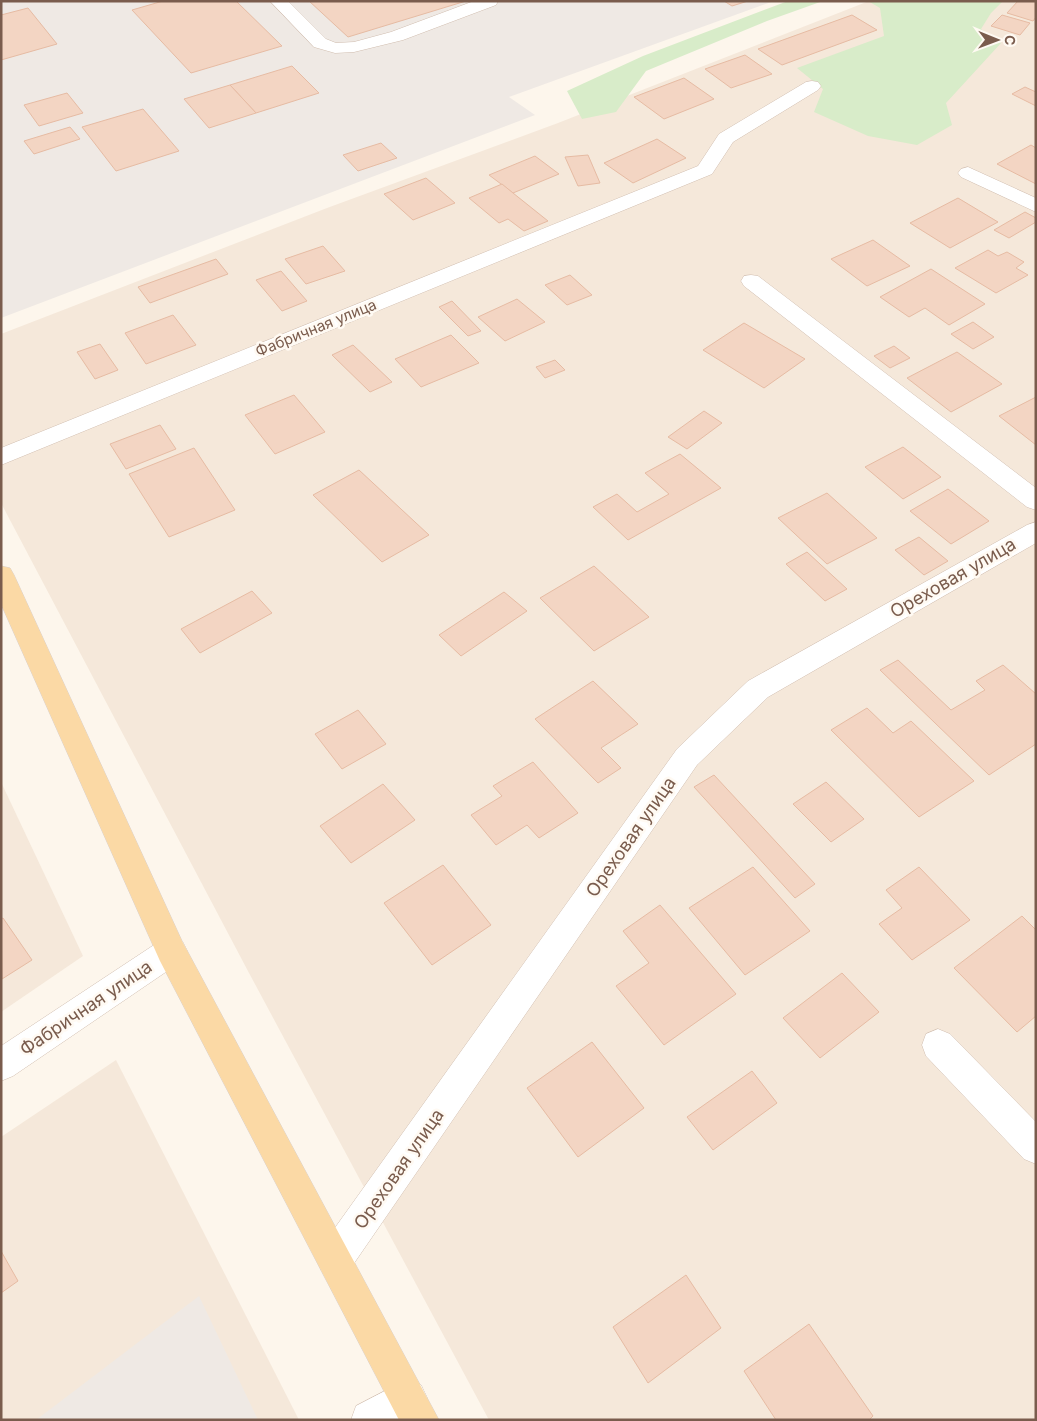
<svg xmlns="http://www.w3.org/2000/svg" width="1037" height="1421" viewBox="0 0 1037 1421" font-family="Inter,sans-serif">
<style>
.residential{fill:#f5e8da}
.industrial{fill:#efe9e4}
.green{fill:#d8ecc9}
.building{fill:#f3d5c3;stroke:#e6bba3}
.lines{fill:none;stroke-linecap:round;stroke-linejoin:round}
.minor-casing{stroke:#d1beb0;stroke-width:1}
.major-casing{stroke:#dad1cd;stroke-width:1}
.minor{fill:#fff;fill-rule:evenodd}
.major{fill:#fbd9a5;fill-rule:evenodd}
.labels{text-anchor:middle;stroke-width:5;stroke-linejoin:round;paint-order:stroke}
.far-street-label{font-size:15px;fill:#7a5c4d;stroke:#fffaf3}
.street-label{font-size:18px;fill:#7a5c4d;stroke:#fffaf3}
</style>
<rect width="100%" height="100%" fill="#fdf6ec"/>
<g class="residential">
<polygon points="869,1 1036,1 1036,1420 489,1420 249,973 1,503 1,334 327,208 558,123"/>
<polygon points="1,782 83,956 1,1012"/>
<polygon points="116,1060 299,1420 1,1420 1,1137"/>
</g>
<g class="industrial">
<polygon points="1,1 774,1 509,97 535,115 1,318"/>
<polygon points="199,1296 258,1420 36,1420"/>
</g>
<g class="green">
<polygon points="788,1 823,1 767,21 646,71 616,112 582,119 567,91 643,56"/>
<polygon points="868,1 1003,1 991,13 981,29 1001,43 946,103 952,125 917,145 868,136 814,112 823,89 797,68 884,36 880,8"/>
</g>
<g class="building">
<polygon points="163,1 236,1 282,46 191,73 132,10"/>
<polygon points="309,1 466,1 348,37"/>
<polygon points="724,1 748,1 732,6"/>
<polygon points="1018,1 1036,1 1036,17 1033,21 1007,13"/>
<polygon points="28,8 57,44 1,60 1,15"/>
<polygon points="852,15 877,30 782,65 758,49"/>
<polygon points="1002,15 1030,23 1020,35 991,26"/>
<polygon points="745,55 772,74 731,88 705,69"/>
<polygon points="292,66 319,93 256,113 230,85"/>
<polygon points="684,78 714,99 664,119 634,97"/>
<polygon points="230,85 256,113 209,128 184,99"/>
<polygon points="1025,87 1036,92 1036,106 1012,94"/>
<polygon points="67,93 83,113 39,126 24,105"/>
<polygon points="143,109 179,151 116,171 82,127"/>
<polygon points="70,127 80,139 34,154 24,141"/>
<polygon points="657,139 686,158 633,183 604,163"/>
<polygon points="381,143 397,158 358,171 343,155"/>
<polygon points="1031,145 1036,148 1036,184 997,164"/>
<polygon points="588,155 600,183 578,186 565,157"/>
<polygon points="535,156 559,174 513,193 489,175"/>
<polygon points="426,178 455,203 413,220 384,194"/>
<polygon points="502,184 513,193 548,221 524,231 508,219 499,223 469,198"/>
<polygon points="958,198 998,222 950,248 910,223"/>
<polygon points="1025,212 1036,218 1036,222 1009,238 994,230"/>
<polygon points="873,240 910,266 867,286 831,259"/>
<polygon points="323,246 345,271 306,284 285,259"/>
<polygon points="988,250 998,256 1007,252 1024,262 1016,268 1028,275 996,293 955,268"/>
<polygon points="216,259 228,274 150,303 138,287"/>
<polygon points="931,269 985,304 949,325 925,308 909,317 880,297"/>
<polygon points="281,271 307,301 282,311 256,280"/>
<polygon points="570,275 592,295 567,305 545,285"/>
<polygon points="517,299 545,322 505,341 478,317"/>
<polygon points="452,301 481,331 468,336 439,307"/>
<polygon points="173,315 196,345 146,364 125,333"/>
<polygon points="973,322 994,337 973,349 951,334"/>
<polygon points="744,323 805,359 764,388 703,350"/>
<polygon points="451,335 479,363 421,387 395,359"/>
<polygon points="100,344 118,370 95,379 77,352"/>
<polygon points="353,345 392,382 370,392 332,355"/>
<polygon points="894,346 910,358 890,368 874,356"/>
<polygon points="957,352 1002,384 951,412 907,378"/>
<polygon points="555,360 565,370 545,378 536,367"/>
<polygon points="294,395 325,432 275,454 245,415"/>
<polygon points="1036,397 1036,445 999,416"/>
<polygon points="704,411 722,423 687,449 668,437"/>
<polygon points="160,425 176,449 126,469 110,444"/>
<polygon points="903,447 941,477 903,499 865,467"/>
<polygon points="194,448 235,510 169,537 129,474"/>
<polygon points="680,454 721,488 628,540 593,507 617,494 637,512 669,494 645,473"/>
<polygon points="359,470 429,535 382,562 313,495"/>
<polygon points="948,489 989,521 951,544 910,511"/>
<polygon points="827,493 877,538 827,564 778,518"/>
<polygon points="919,537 948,561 924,575 895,550"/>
<polygon points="807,552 847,589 825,601 786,564"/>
<polygon points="594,566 649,617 594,651 540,598"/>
<polygon points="252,591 272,613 200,653 181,629"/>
<polygon points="504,592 527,611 461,656 439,635"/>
<polygon points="898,660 951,710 985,690 976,681 1003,665 1036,694 1036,744 989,775 880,670"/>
<polygon points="593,681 638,724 601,748 621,768 598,783 535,719"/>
<polygon points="867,708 893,733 911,721 974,781 919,817 831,730"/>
<polygon points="358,710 386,744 342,769 315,734"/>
<polygon points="533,762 578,813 539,838 527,825 496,845 471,815 502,796 493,786"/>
<polygon points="714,775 815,884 795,898 694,787"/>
<polygon points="826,782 864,819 831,842 793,804"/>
<polygon points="383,784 415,820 351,863 320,826"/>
<polygon points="443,865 491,925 432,965 384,903"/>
<polygon points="753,867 810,931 745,975 689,908"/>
<polygon points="919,867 970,920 912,960 879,924 902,908 886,890"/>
<polygon points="660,905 736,994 664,1045 616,986 649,963 623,931"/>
<polygon points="1022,916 1036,930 1036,1016 1017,1032 954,968"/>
<polygon points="3,918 32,960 2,979 1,919"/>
<polygon points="842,973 879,1012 820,1058 783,1018"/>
<polygon points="592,1042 644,1108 578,1157 527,1088"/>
<polygon points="752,1071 777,1103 713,1150 687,1117"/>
<polygon points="1,1251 18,1281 1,1293"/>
<polygon points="686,1275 721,1328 648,1383 613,1327"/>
<polygon points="809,1324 873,1416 869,1420 776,1420 744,1371"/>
</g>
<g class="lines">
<g class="minor-casing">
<g id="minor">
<polygon points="270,1 288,1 326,39 336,43 354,42 391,32 474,1 498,1 496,5 403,40 354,52 335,53 314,47"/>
<polygon points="812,81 818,82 821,86 818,90 733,142 712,174 1,465 1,448 698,166 719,134 806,82"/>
<polygon points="968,167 1036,198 1036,212 961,177 958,173 961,169"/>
<polygon points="751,275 758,276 1036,488 1036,510 1027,507 744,286 741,281 744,276"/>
<polygon points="1036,522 1036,543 768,697 697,765 348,1272 335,1277 322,1272 317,1259 322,1246 677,749 748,681 1027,525"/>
<polygon points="171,937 182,941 187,951 182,961 13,1076 1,1081 1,1046 160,941"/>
<polygon points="938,1029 950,1034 1036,1122 1036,1164 1024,1159 926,1056 922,1045 926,1034"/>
<polygon points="408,1379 421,1385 427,1398 421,1411 407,1420 351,1420 356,1406"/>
</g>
</g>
<g class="major-casing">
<polygon id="major" points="1,566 10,568 14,575 182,941 439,1420 399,1420 160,961 1,604"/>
</g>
<use href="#minor" class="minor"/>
<use href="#major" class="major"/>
</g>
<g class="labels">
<g class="far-street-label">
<text transform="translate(316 328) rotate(-22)" y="5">Фабричная улица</text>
</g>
<g class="street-label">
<text transform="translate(953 578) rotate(-30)" y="6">Ореховая улица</text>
<text transform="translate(631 837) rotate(-55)" y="6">Ореховая улица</text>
<text transform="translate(86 1008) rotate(-34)" y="6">Фабричная улица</text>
<text transform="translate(399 1169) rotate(-55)" y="6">Ореховая улица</text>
</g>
</g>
<rect width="1037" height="1421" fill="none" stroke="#7a5c4d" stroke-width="5"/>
<g transform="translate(997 40) rotate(91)" stroke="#fffaf3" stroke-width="4" paint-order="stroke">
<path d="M0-4L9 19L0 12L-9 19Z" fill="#7a5c4d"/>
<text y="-8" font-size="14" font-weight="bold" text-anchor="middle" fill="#7a5c4d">С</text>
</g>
</svg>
